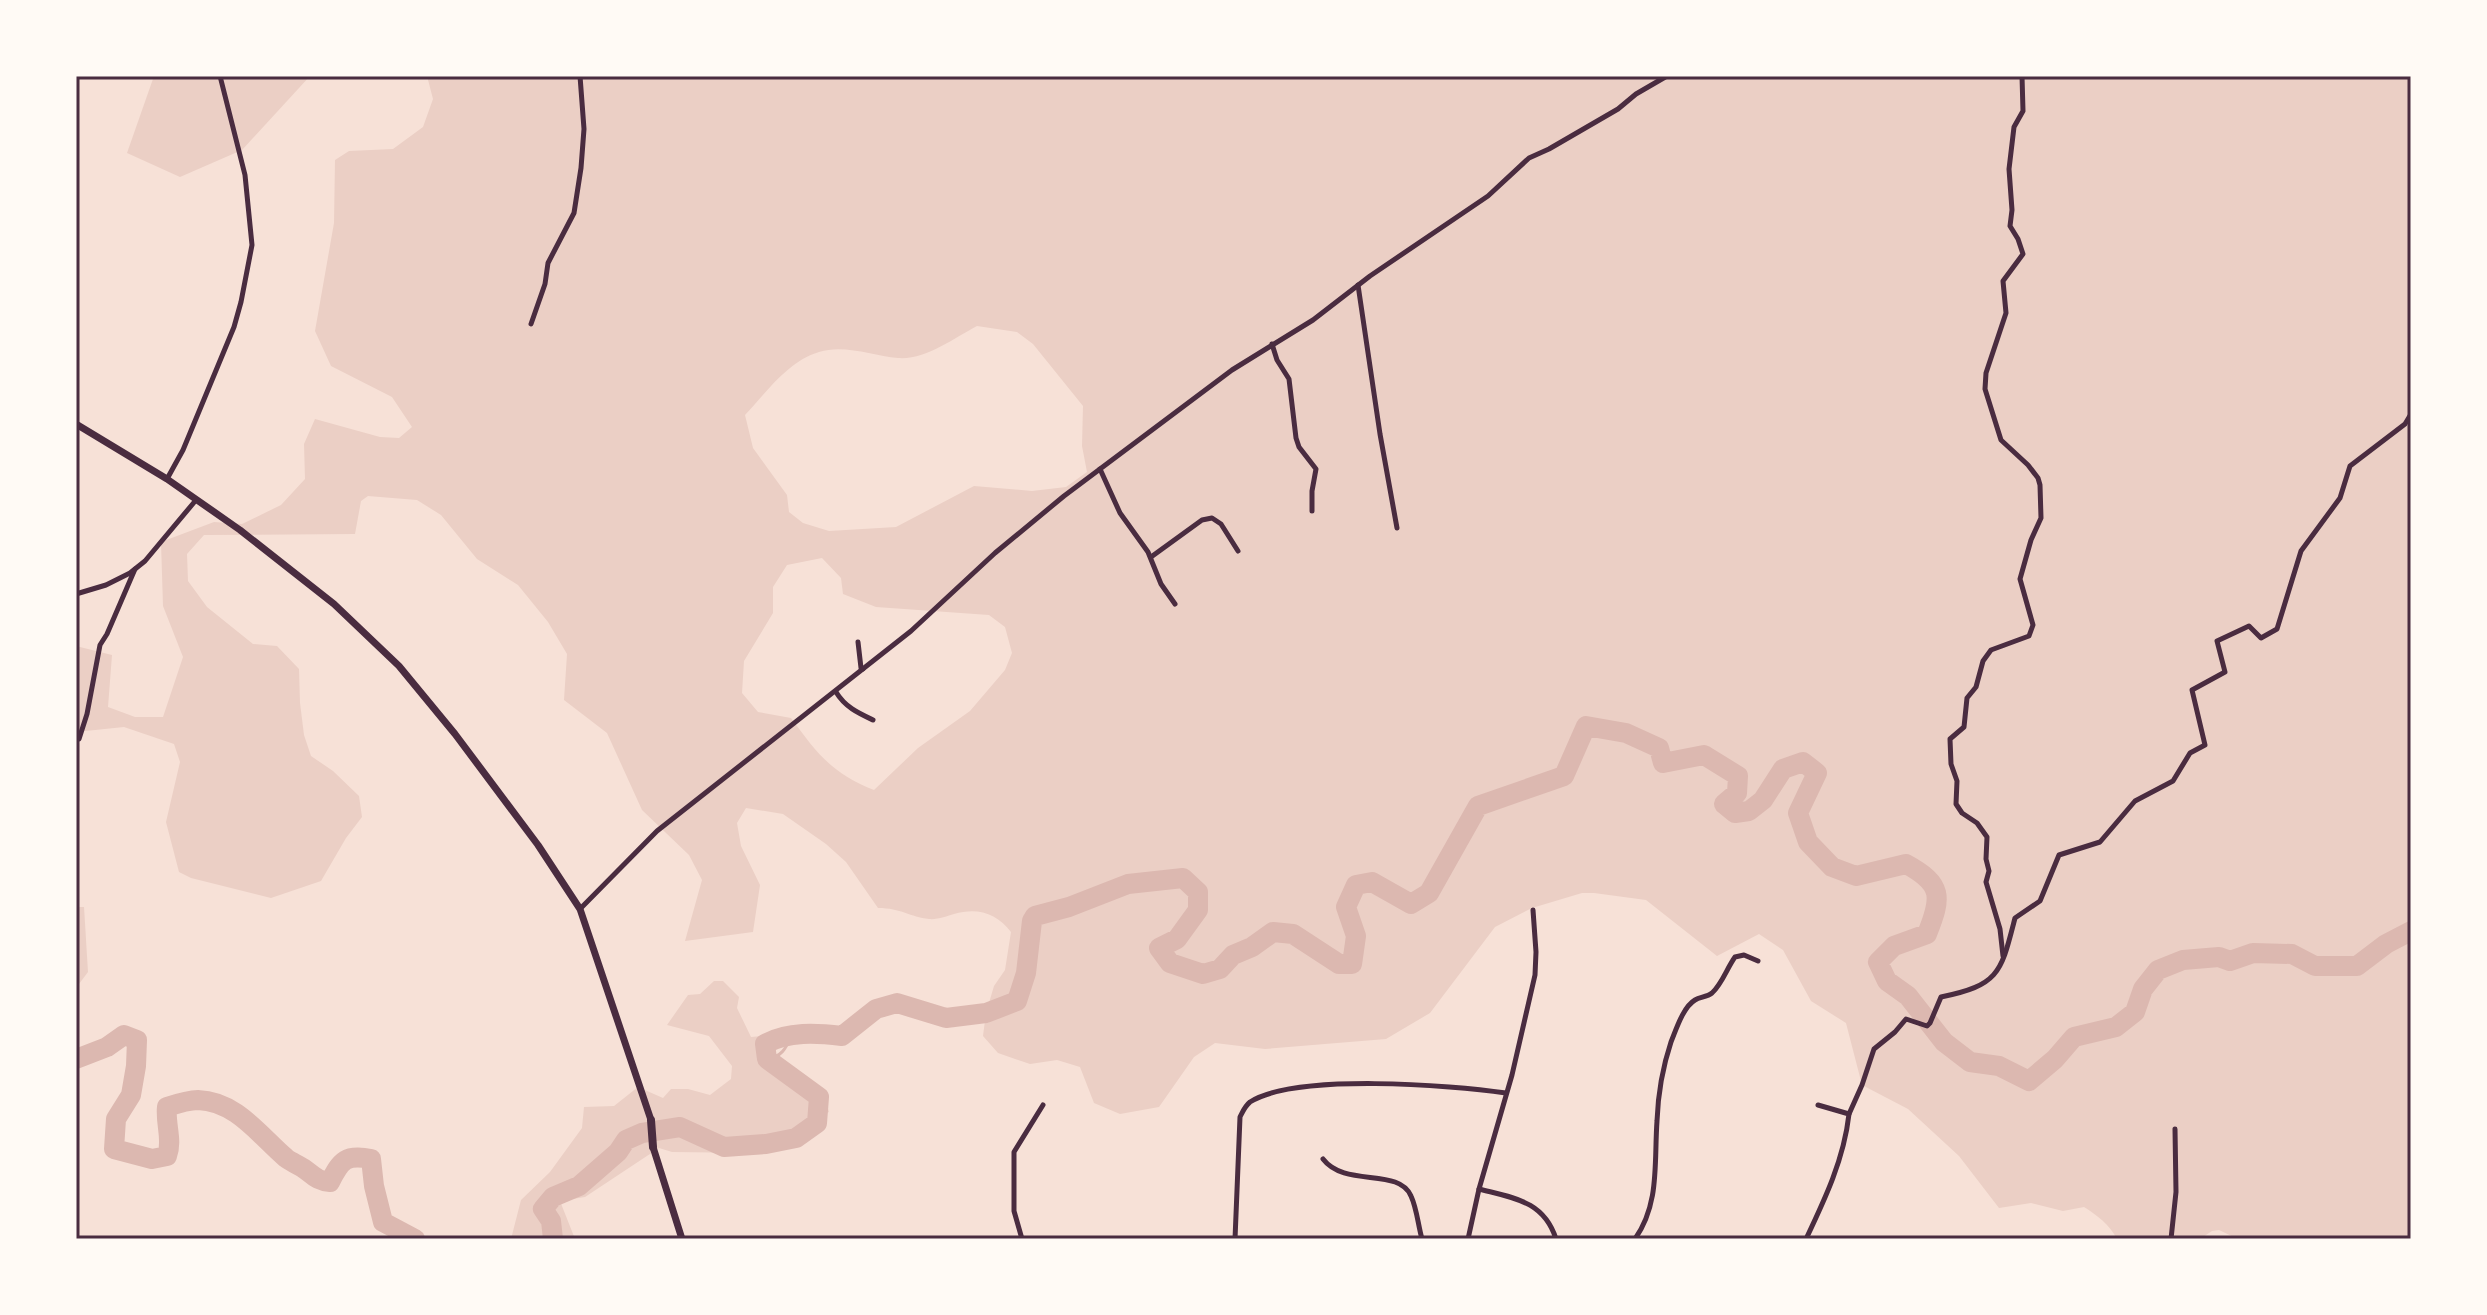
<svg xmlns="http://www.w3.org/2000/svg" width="2487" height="1315" viewBox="0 0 2487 1315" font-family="'Zilla Slab',serif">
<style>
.green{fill:#ebcfc5;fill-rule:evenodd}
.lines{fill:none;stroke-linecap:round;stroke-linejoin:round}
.stream{stroke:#dcb8b0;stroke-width:3}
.river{stroke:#dcb8b0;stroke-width:20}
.minor{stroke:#4a2c40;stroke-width:5}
.secondary{stroke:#4a2c40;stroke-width:7}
.primary{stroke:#4a2c40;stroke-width:8}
.neatline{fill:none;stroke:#4a2c40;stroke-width:3}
</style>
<rect width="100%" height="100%" fill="#f7e1d7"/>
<g class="green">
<polygon points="154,76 310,76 242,150 180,177 127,153"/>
<path d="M427 76H2411V1239H2238L2219 1230 2212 1231 2200 1239H2117C2109 1224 2098 1216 2084 1207L2063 1211 2031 1203 1999 1208 1959 1156 1908 1109 1862 1085 1846 1023 1811 1001 1783 950 1759 934 1717 956 1646 900 1594 893H1582L1532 908 1495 927 1430 1013 1386 1039 1265 1049 1215 1043 1194 1057 1159 1107 1120 1114 1094 1103 1080 1067 1057 1060 1030 1064 998 1053 983 1036 986 1013 994 986 1005 970 1011 932C997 913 977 907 954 914 947 916 937 920 929 919 910 917 901 908 878 908L846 862 826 844 783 814 746 808 737 823 741 846 760 885 753 932 685 941 702 880 689 855 642 810 607 733 564 700 567 654 548 622 518 585 477 559 441 515 417 500 368 496 361 501 355 534 204 535 187 554 188 581 207 607 253 644 277 646 299 669 300 703 304 735 311 756 333 771 359 796 362 817 346 838 321 881 271 898 191 878 179 872 166 822 180 762 174 744 124 727 76 732V646L112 655 108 707 135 717H163L183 657 163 606 161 542 214 522 242 524 281 505 305 479 304 444 315 419 380 437 399 438 412 427 392 397 331 366 315 331 334 223 335 160 349 151 393 149 423 127 433 99ZM977 326 1017 332 1033 344 1083 406 1082 446 1087 472 1066 487 1032 491 974 486 896 527 829 531 803 523 789 512 787 495 753 448 745 415C766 393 788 361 819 352 845 344 873 356 898 358 926 360 954 338 977 326ZM822 558 841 578 843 594 876 607 989 615 1005 627 1012 653 1005 670 970 711 918 748 874 790C831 773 817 753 791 718L758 712 742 693 744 661 773 613V587L787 565Z"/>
<polygon points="76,907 84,907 88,972 76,988"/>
<polygon points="714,981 723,981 739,997 737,1008 751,1037 762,1036 780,1061 824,1095 829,1112 808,1120 794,1133 755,1153 672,1152 659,1148 585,1197 560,1201 575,1239 511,1239 521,1200 550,1172 582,1128 584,1107 614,1106 638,1087 663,1098 671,1089 688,1089 710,1095 731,1079 732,1066 709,1036 667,1025 688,995 700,994"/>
</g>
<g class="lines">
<path class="stream" d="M767 1059C781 1057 786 1049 791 1036"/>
<g class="river">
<path d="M76 1059 107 1047 124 1035 137 1040 136 1066 131 1095 116 1119 114 1149 152 1159 167 1156C173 1140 165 1124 167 1107 176 1104 188 1100 198 1100 236 1101 260 1136 286 1158 291 1162 297 1164 303 1168 313 1175 317 1181 330 1182 341 1160 346 1154 371 1159L374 1186 383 1222 415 1239"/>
<path d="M553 1239 551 1221 543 1209 553 1197 579 1186 618 1152 626 1140 642 1133 680 1127 724 1147 766 1144 796 1138 817 1123 819 1097 767 1059 765 1044C788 1031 817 1033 842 1036L876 1009 897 1003 946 1018 986 1013 1017 1001 1026 973 1032 921 1035 916 1069 907 1128 884 1183 878 1198 892V910L1177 939 1159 948 1170 963 1203 974 1220 969 1233 955 1252 947 1273 932 1293 934 1339 964H1352L1356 936 1346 907 1356 885 1372 882 1411 904 1429 893 1478 806 1564 776 1586 726 1626 733 1659 748 1663 763 1704 755 1738 776 1737 793 1724 804 1735 813 1749 811 1763 800 1783 769 1803 762 1817 773 1798 813 1808 842 1832 867 1856 876 1906 864C1943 884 1942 897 1927 934L1894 946 1878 962 1887 981 1908 996 1944 1042 1970 1062 1999 1066 2029 1081 2055 1059 2074 1037 2116 1027 2135 1012 2143 989 2158 970 2183 960 2219 957 2230 961 2253 953 2292 954 2315 966H2357L2386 944 2411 931"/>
</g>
<g class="minor">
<polyline points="1358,285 1380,434 1397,528"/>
<polyline points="531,324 545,284 548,263 574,213 581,168 584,129 580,76"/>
<polyline points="1272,344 1277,360 1289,379 1296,438 1299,447 1316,469 1312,491 1312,511"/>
<polyline points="1100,469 1120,513 1148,552 1161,584 1175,604"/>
<polyline points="167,479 183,450 234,327 241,302 252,245 245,175 220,76"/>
<polyline points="1151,557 1202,520 1212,518 1221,524 1238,551"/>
<polyline points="76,594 106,585 130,573 145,561 196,500"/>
<polyline points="858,642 861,668 863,669"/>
<path d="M836 692C845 707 858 713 873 720"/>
<polyline points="79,739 87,714 100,645 107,634 135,569"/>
<polyline points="580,909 657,831 911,631 995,553 1064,496 1232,370 1313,320 1370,276 1488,196 1529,158 1549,149 1618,109 1636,94 1667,76"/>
<polyline points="2003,956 2000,929 1986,882 1989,871 1986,859 1987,837 1977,823 1962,813 1956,804 1957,781 1951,764 1950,739 1964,727 1967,698 1976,687 1983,661 1991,650 2029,636 2033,625 2020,579 2031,540 2041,518 2040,485 2038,478 2028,465 2001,440 1985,389 1986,373 2006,313 2003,281 2023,254 2018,239 2010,226 2012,210 2009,169 2014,127 2023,111 2022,76"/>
<path d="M1849 1114 1862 1085 1874 1049 1895 1032 1906 1019 1927 1026 1930 1023 1941 997C2000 985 2001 972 2015 918L2040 901 2059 855 2100 842 2135 801 2173 781 2190 753 2205 745 2192 690 2225 672 2217 641 2249 626 2261 638 2277 629 2301 551 2340 498 2350 466 2405 424 2411 414"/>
<path d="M1323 1159C1345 1188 1399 1167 1411 1196 1417 1209 1418 1225 1422 1239"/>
<path d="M1479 1189C1514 1198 1544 1201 1556 1239"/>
<polyline points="1022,1239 1014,1211 1014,1152 1043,1105"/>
<path d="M1235 1239 1240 1117C1243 1111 1245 1106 1250 1102 1296 1073 1451 1085 1506 1093"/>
<polyline points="1468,1239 1479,1189 1512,1075 1535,975 1536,952 1533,910"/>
<path d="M1635 1239C1660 1203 1654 1163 1657 1121 1658 1095 1663 1066 1671 1042 1676 1030 1683 1007 1695 1000 1700 997 1707 997 1712 993 1722 984 1727 968 1735 957L1744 955 1758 961"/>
<path d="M1806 1239C1825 1199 1844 1159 1849 1114L1818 1105"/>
<polyline points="2171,1239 2176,1192 2175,1129"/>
</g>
<g class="secondary">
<polyline points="76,424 167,479 240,530 334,604 399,666 455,734 538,845 580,909 651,1120"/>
<polyline points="653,1147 682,1239"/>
</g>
<polyline class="primary" points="651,1120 653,1147"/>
</g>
<rect width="2487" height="1315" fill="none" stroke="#fffaf5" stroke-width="156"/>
<rect x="78" y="78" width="2331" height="1159" class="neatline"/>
</svg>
